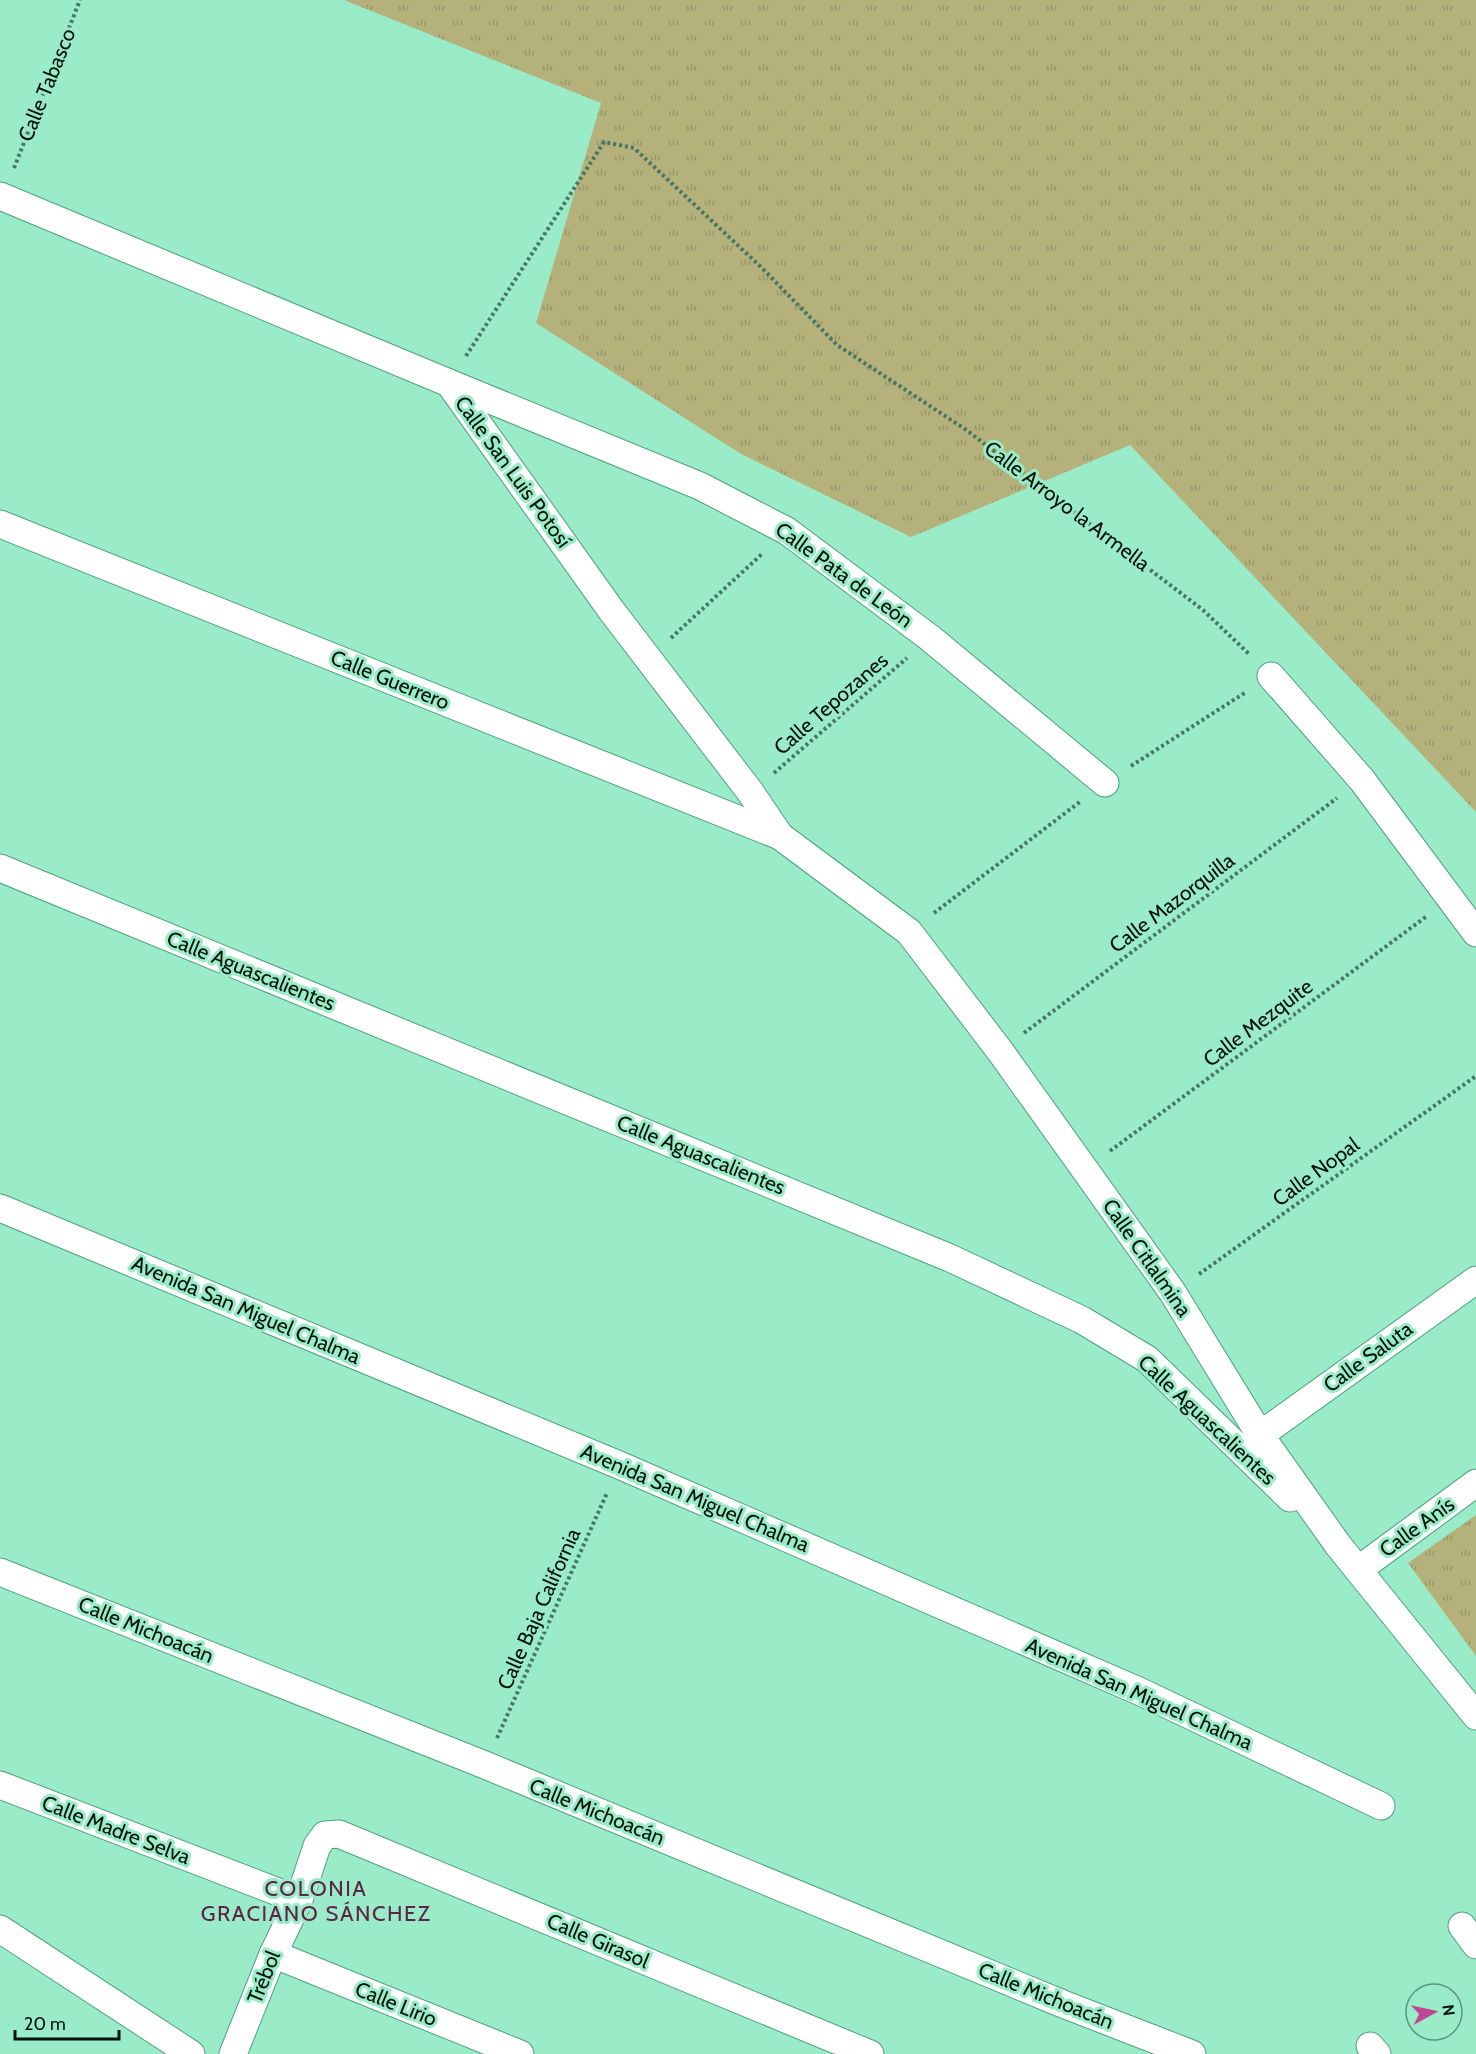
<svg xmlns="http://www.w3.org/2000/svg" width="1476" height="2054" viewBox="0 0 1476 2054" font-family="Cabin,sans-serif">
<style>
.grass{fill:url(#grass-tufts)}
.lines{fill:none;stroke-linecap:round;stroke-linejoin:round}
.street-casing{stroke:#4fa180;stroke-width:29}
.path{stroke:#477762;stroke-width:4;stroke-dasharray:3 3;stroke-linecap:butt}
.street{stroke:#fff;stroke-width:27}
.labels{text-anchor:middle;stroke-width:6;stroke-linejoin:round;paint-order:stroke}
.street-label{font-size:21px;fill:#00130a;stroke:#9aecc8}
.neighbourhood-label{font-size:22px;letter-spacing:1.5px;fill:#5f2248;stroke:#9aecc8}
</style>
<defs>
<pattern id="grass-tufts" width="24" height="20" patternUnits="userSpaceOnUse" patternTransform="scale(1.5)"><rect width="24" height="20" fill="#b4b17b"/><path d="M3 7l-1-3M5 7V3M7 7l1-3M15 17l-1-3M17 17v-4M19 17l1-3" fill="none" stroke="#999769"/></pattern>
</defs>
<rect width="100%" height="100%" fill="#9aecc8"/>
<g class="grass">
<polygon points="344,0 1476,0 1476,812 1130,445 911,537 741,454 536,323 601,103"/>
<polygon points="1476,1515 1476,1656 1408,1563"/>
</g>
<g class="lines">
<g class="street-casing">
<g id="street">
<polyline points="0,196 449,383 611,610 751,793 780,836"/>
<polyline points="449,383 700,486 787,531 930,638 1105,783"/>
<polyline points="0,524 780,836 909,932 1000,1051 1173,1293 1260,1435 1338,1545 1476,1716"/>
<polyline points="1271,676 1362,780 1476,933"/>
<polyline points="0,868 950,1258 1082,1320 1147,1359 1290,1498"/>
<polyline points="0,1208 619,1465 1141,1692 1381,1806"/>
<polyline points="1260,1435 1476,1280"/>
<polyline points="1358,1570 1476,1483"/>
<polyline points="0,1572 485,1765 1063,2004 1192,2054"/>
<polyline points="0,1785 299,1900"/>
<polyline points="1462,1926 1476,1945"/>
<polyline points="0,1929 191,2054"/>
<polyline points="273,1954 520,2054"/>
<polyline points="1370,2046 1377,2054"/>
<polyline points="233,2054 273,1954 299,1900 317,1846 325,1835 339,1834 870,2054"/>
</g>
</g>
<g class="path">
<polyline points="14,168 80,0"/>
<polyline points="466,356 604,142 634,148 762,268 837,345 965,429 1203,610 1249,654"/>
<polyline points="671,638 762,554"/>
<polyline points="1131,766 1246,692"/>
<polyline points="774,773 907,658"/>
<polyline points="934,913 1081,801"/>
<polyline points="1024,1033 1337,798"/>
<polyline points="1110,1151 1427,916"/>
<polyline points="1199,1274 1476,1076"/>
<polyline points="497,1738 607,1493"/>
</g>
<use href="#street" class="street"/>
</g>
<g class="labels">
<g class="street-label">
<text transform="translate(47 85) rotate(-68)" y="7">Calle Tabasco</text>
<text transform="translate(513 472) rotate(54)" y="7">Calle San Luis Potosí</text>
<text transform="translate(1067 506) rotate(37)" y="7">Calle Arroyo la Armella</text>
<text transform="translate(844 575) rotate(36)" y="7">Calle Pata de León</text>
<text transform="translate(390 680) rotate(22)" y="7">Calle Guerrero</text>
<text transform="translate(831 704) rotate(-41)" y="7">Calle Tepozanes</text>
<text transform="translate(1172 903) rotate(-37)" y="7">Calle Mazorquilla</text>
<text transform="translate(251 971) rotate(22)" y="7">Calle Aguascalientes</text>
<text transform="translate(1258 1023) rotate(-37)" y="7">Calle Mezquite</text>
<text transform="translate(701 1155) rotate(22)" y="7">Calle Aguascalientes</text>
<text transform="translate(1316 1172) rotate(-36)" y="7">Calle Nopal</text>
<text transform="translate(1147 1258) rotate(55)" y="7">Calle Citlalmina</text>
<text transform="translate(246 1310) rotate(23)" y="7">Avenida San Miguel Chalma</text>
<text transform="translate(1368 1357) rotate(-36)" y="7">Calle Saluta</text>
<text transform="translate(1207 1420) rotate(43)" y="7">Calle Aguascalientes</text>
<text transform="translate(695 1498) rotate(23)" y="7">Avenida San Miguel Chalma</text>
<text transform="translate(1417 1527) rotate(-36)" y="7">Calle Anís</text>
<text transform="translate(539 1609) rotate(-66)" y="7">Calle Baja California</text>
<text transform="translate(146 1630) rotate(22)" y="7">Calle Michoacán</text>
<text transform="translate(1139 1694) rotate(24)" y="7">Avenida San Miguel Chalma</text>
<text transform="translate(597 1812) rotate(22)" y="7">Calle Michoacán</text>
<text transform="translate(116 1830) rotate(21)" y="7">Calle Madre Selva</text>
<text transform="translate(598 1941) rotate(23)" y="7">Calle Girasol</text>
<text transform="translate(264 1977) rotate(-68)" y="7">Trébol</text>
<text transform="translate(1046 1996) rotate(22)" y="7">Calle Michoacán</text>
<text transform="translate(396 2004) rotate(22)" y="7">Calle Lirio</text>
</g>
<g class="neighbourhood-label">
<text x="316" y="1896">COLONIA<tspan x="316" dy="25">GRACIANO SÁNCHEZ</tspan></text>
</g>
</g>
<g transform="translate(1434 2012) rotate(82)"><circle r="28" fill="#9aecc8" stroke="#5c957c" stroke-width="1.5"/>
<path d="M0-4.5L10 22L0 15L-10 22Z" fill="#c14594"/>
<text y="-9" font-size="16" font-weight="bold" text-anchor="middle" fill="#00130a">N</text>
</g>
<path d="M15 2030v9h104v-9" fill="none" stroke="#00130a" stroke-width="3"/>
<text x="24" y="2030" font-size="18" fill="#00130a" stroke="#9aecc8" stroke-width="4.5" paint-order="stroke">20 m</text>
</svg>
